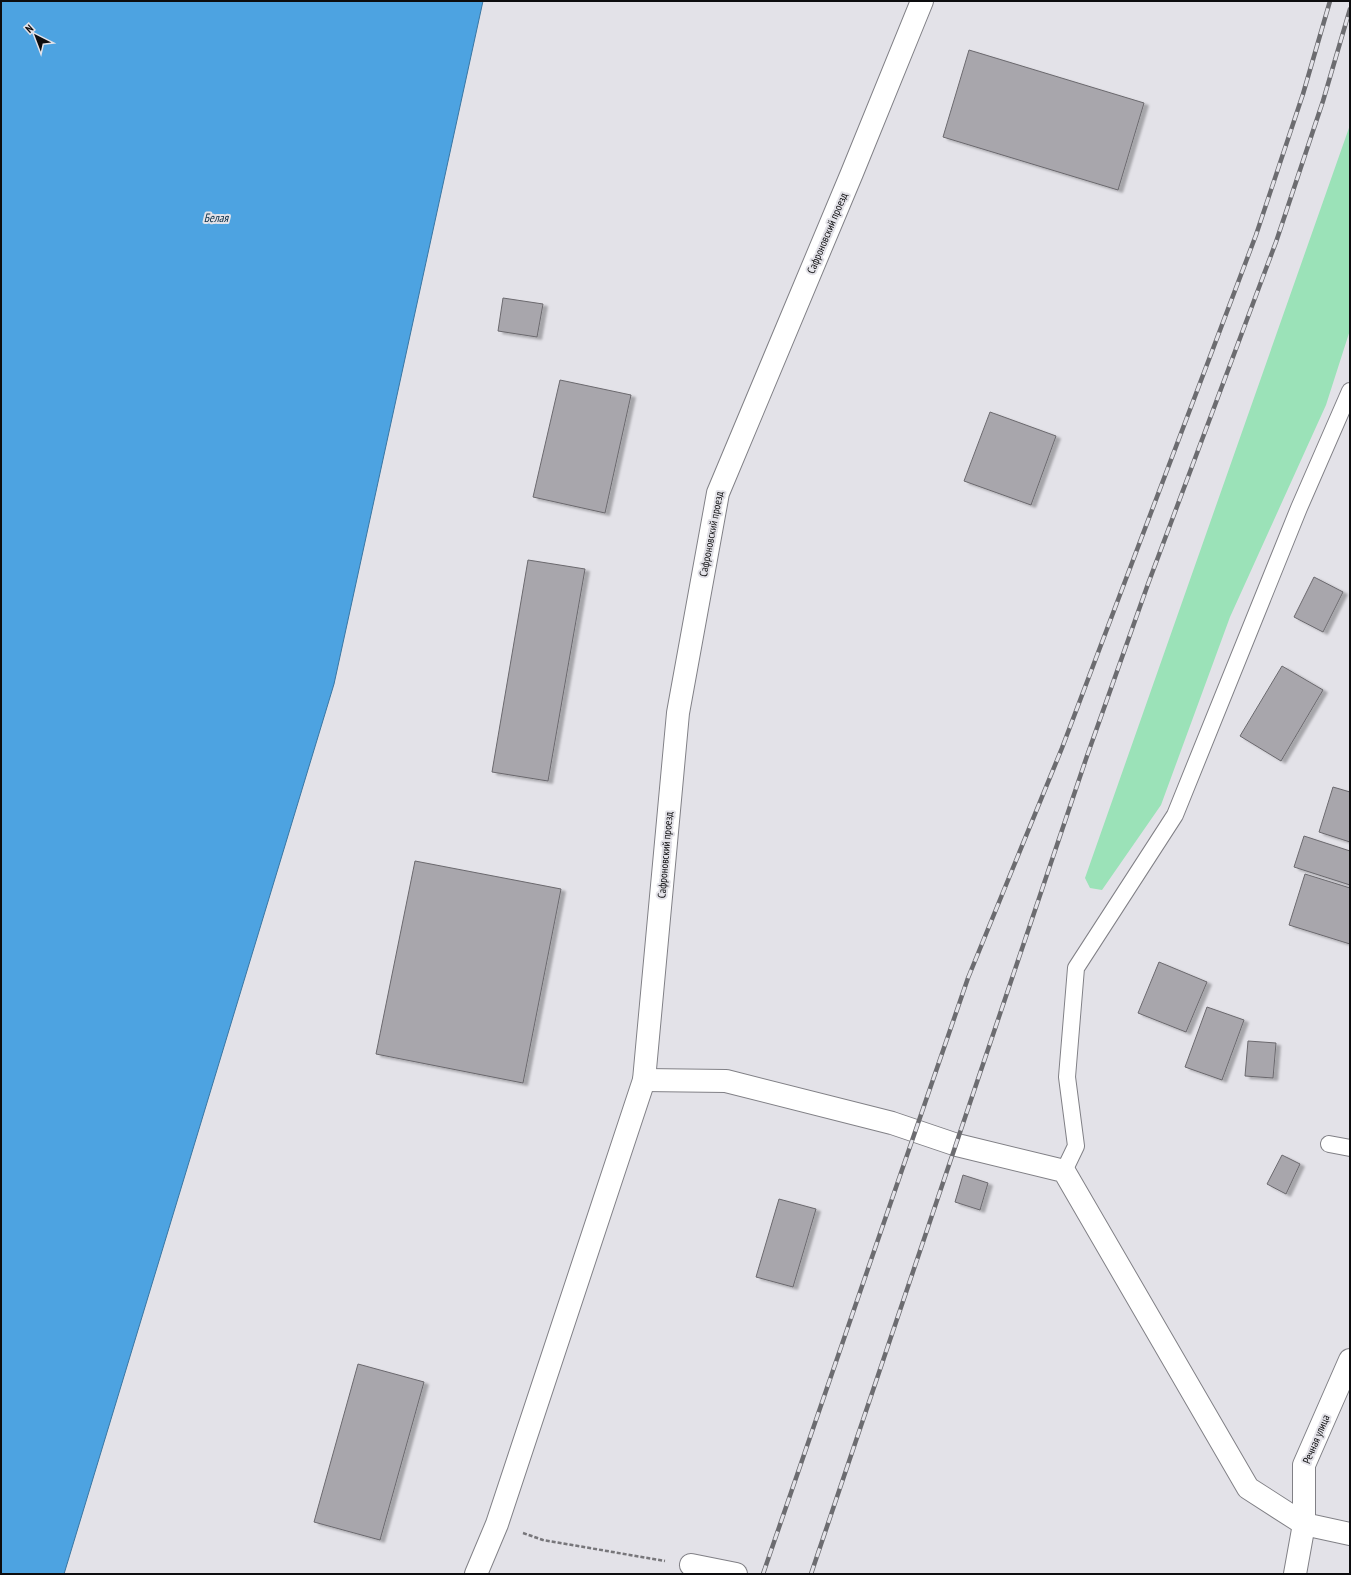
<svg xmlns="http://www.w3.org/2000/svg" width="1351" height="1575" viewBox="0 0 1351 1575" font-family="'PT Sans Narrow',sans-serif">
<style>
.green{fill:#9be2b8}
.water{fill:#4da3e1;stroke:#3a76a2}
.building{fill:#a8a6ac;stroke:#6b696e;filter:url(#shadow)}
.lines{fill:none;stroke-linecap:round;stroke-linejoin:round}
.service-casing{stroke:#818086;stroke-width:18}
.pedestrian-casing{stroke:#818086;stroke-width:24}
.minor-casing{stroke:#818086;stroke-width:24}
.tertiary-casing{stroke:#818086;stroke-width:24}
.path{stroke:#77767a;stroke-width:2.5;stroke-dasharray:4 2;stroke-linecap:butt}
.service{stroke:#fff;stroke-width:16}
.pedestrian{stroke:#fff;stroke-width:22}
.minor{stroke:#fff;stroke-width:22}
.tertiary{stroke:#fff;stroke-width:22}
.rail-casing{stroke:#6c6c70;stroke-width:4.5}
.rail{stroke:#e3e2e8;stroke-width:3;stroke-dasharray:9;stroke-linecap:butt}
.labels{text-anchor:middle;stroke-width:4;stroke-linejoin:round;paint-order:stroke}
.street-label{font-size:11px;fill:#0d0d0f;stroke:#e3e2e8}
.water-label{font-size:12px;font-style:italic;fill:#0b3049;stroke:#e3e2e8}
</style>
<defs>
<filter id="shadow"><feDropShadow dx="4.5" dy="2.5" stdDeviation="1" flood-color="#0004"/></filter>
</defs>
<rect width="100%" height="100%" fill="#e3e2e8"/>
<polygon class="green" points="1350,125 1350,330 1326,405 1230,617 1161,805 1102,890 1090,888 1085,878"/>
<polygon class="water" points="1,1 483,1 334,684 64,1574 1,1574"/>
<g class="building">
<polygon points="969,50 1144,103 1118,190 943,137"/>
<polygon points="503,298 543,304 537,337 498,331"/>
<polygon points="560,380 631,395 605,513 533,497"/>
<polygon points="990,412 1056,436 1031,505 964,481"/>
<polygon points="528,560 585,569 548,781 492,772"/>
<polygon points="1314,577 1343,592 1323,632 1294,617"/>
<polygon points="1282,666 1323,690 1281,761 1240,736"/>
<polygon points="1333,787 1350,792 1350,842 1319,832"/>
<polygon points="1304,836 1350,851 1350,885 1294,867"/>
<polygon points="415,861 561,889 523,1083 376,1054"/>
<polygon points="1305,874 1350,888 1350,944 1289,925"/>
<polygon points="1159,962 1207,982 1186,1032 1138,1013"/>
<polygon points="1207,1007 1244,1020 1222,1080 1185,1067"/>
<polygon points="1248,1041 1276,1043 1273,1078 1245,1076"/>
<polygon points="1282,1155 1300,1164 1286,1194 1267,1184"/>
<polygon points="963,1175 988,1183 980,1210 955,1202"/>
<polygon points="779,1199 816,1209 793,1287 756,1277"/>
<polygon points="358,1364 424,1382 380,1540 314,1522"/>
</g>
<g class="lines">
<g class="service-casing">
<g id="service">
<polyline points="1329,1144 1350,1148"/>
<polyline points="1064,1171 1076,1146 1067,1077 1076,968 1175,815 1299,508 1350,391"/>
</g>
</g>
<g class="pedestrian-casing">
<polyline id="pedestrian" points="691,1565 736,1574"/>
</g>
<g class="minor-casing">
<g id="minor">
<polyline points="644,1080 726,1081 892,1123 957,1145 1064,1171 1248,1488 1304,1524"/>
<polyline points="1304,1524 1304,1465 1350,1360"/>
<polyline points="476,1574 497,1524 644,1080 678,713 718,493 852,173 922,1"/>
</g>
</g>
<g class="tertiary-casing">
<polyline id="tertiary" points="1295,1574 1304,1524 1350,1534"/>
</g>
<polyline class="path" points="523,1533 543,1540 665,1561"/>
<use href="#service" class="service"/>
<use href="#pedestrian" class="pedestrian"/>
<use href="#minor" class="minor"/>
<use href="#tertiary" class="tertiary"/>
<g class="rail-casing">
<g id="rail">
<polyline points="763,1574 968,978 1062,748 1256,235 1303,94 1330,1"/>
<polyline points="811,1574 1087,756 1148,584 1276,242 1323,101 1350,9"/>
</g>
</g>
<use href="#rail" class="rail"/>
</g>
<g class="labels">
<g class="street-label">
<text transform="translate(827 233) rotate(-67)" y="4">Сафроновский проезд</text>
<text transform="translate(711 534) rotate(-79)" y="4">Сафроновский проезд</text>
<text transform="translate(665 855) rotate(-85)" y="4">Сафроновский проезд</text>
<text transform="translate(1316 1439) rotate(-67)" y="4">Речная улица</text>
</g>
<g class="water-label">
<text x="216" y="222">Белая</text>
</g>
</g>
<rect width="1351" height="1575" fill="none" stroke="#0d0d0f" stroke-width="4"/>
<g transform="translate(36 36) rotate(318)" stroke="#e3e2e8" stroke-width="3" paint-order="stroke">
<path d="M0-3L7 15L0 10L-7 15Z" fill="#0d0d0f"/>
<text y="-6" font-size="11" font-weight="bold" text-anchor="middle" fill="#0d0d0f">N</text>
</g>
</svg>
